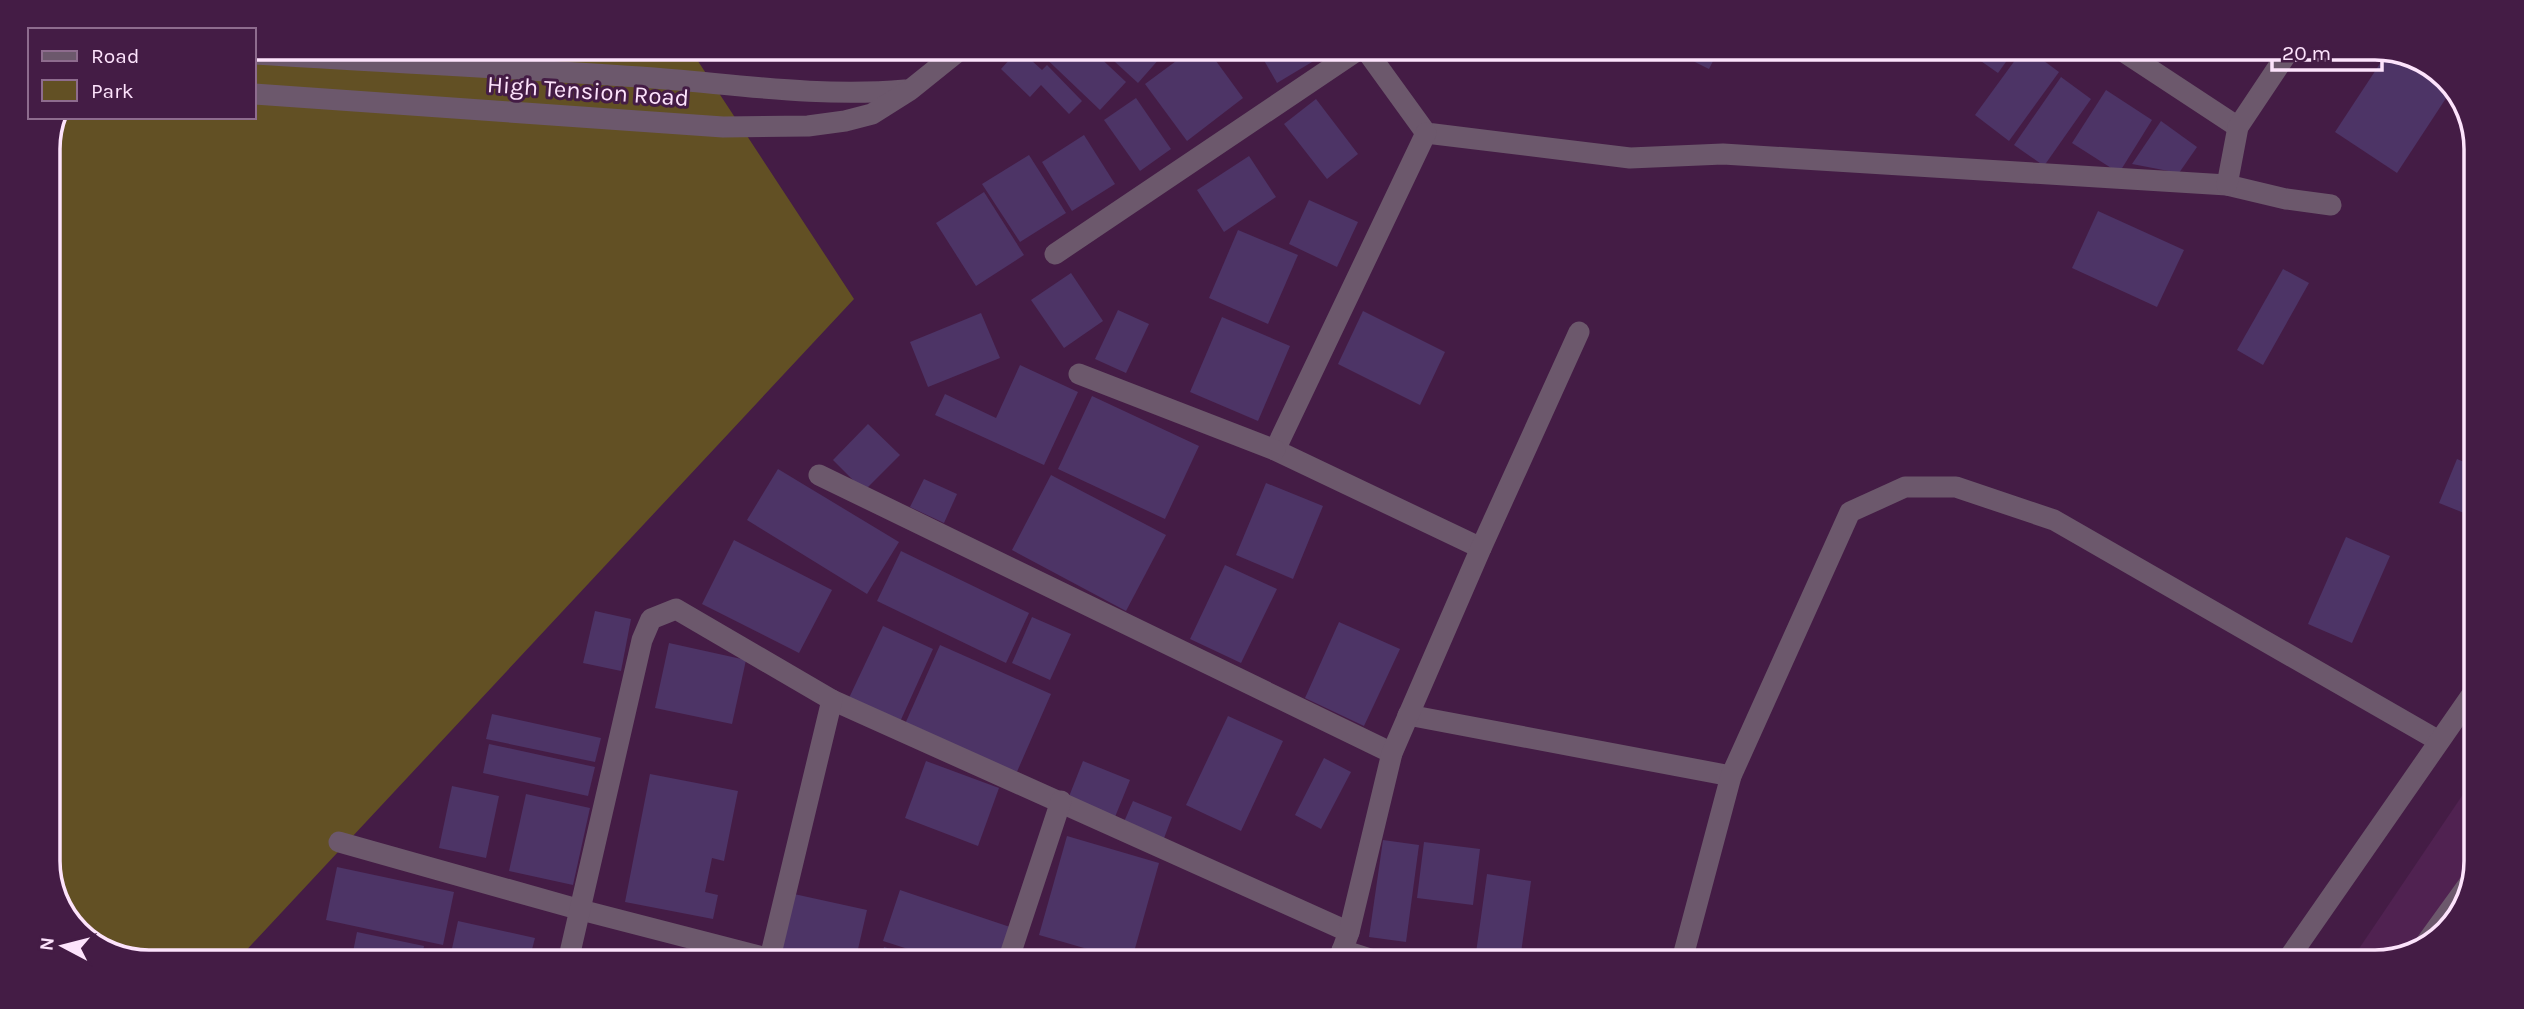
<svg xmlns="http://www.w3.org/2000/svg" width="2524" height="1009" viewBox="0 0 2524 1009" font-family="Karla,sans-serif">
<style>
.built{fill:#502251}
.green{fill:#625024}
.building{fill:#4d3466}
.lines{fill:none;stroke-linecap:round;stroke-linejoin:round}
.lane{stroke:#6c586c;stroke-width:21}
.street{stroke:#6c586c;stroke-width:21}
.labels{text-anchor:middle;stroke-width:6;stroke-linejoin:round;paint-order:stroke}
.street-label{font-size:24px;fill:#fde3fc;stroke:#441c45}
.rim{fill:none;stroke:#fde3fc;stroke-width:3.5}
</style>
<rect width="100%" height="100%" fill="#441c45"/>
<polygon class="built" points="2472,781 2471,893 2437,941 2376,962 2350,962"/>
<polygon class="green" points="254,48 690,49 854,299 240,957 116,956 68,922 48,868 47,142 59,117 254,117"/>
<g class="building">
<polygon points="1019,49 1042,70 1047,65 1082,101 1069,114 1041,85 1030,97 1001,69"/>
<polygon points="1036,49 1092,50 1126,82 1100,110"/>
<polygon points="1102,50 1167,50 1138,83"/>
<polygon points="1191,50 1208,50 1243,98 1187,141 1145,84"/>
<polygon points="1258,50 1332,50 1277,83"/>
<polygon points="1673,51 1718,51 1709,69"/>
<polygon points="1968,52 2013,52 1998,73"/>
<polygon points="2021,52 2032,52 2059,72 2009,141 1975,115"/>
<polygon points="2387,53 2408,53 2454,86 2397,173 2335,132"/>
<polygon points="2061,77 2091,99 2044,166 2014,145"/>
<polygon points="2106,90 2152,120 2119,173 2072,143"/>
<polygon points="1136,98 1171,149 1140,171 1104,120"/>
<polygon points="1316,99 1358,154 1327,179 1284,124"/>
<polygon points="2161,121 2197,147 2179,173 2132,164"/>
<polygon points="1084,135 1115,184 1072,211 1042,162"/>
<polygon points="1029,155 1066,213 1020,242 982,184"/>
<polygon points="1249,156 1276,197 1224,232 1197,190"/>
<polygon points="984,192 1024,255 976,286 936,223"/>
<polygon points="1309,200 1358,222 1337,267 1289,244"/>
<polygon points="2098,211 2184,250 2157,307 2072,268"/>
<polygon points="1238,230 1298,255 1268,324 1209,298"/>
<polygon points="2283,269 2309,283 2263,365 2237,350"/>
<polygon points="1071,273 1103,321 1064,348 1031,300"/>
<polygon points="1118,310 1149,324 1126,373 1095,359"/>
<polygon points="1363,311 1445,352 1420,405 1338,364"/>
<polygon points="981,313 1000,358 928,387 910,342"/>
<polygon points="1222,317 1290,346 1258,421 1190,392"/>
<polygon points="1020,365 1078,392 1044,465 935,415 945,394 996,418"/>
<polygon points="1092,396 1199,446 1165,519 1058,469"/>
<polygon points="868,424 900,455 864,491 833,460"/>
<polygon points="2457,459 2474,466 2474,517 2439,503"/>
<polygon points="778,469 899,542 867,594 747,520"/>
<polygon points="1051,475 1166,535 1126,611 1012,550"/>
<polygon points="924,479 957,494 944,523 910,507"/>
<polygon points="1266,483 1323,506 1293,579 1236,555"/>
<polygon points="2346,537 2390,556 2352,643 2308,624"/>
<polygon points="734,540 832,590 799,653 702,604"/>
<polygon points="901,551 1029,613 1006,663 877,601"/>
<polygon points="1225,565 1277,589 1241,663 1190,639"/>
<polygon points="595,611 631,619 621,671 583,663"/>
<polygon points="1032,617 1071,634 1050,680 1012,663"/>
<polygon points="1339,622 1400,649 1364,726 1305,698"/>
<polygon points="883,626 933,649 899,724 848,700"/>
<polygon points="669,643 746,660 732,724 655,708"/>
<polygon points="940,645 1051,694 1016,774 905,724"/>
<polygon points="492,714 601,738 595,762 486,739"/>
<polygon points="1228,716 1283,741 1241,831 1186,805"/>
<polygon points="489,744 595,767 588,796 483,773"/>
<polygon points="1324,758 1351,772 1321,829 1295,815"/>
<polygon points="926,761 999,788 978,846 905,818"/>
<polygon points="1083,761 1130,780 1115,817 1068,799"/>
<polygon points="650,774 738,791 724,861 712,858 705,892 718,895 713,919 625,902"/>
<polygon points="452,786 499,796 486,858 439,848"/>
<polygon points="526,794 590,808 573,885 509,871"/>
<polygon points="1133,801 1172,817 1163,841 1123,824"/>
<polygon points="1067,836 1159,863 1132,959 1122,959 1039,935"/>
<polygon points="1383,840 1419,845 1406,942 1369,937"/>
<polygon points="1424,842 1480,849 1473,905 1417,898"/>
<polygon points="337,867 454,892 443,945 326,920"/>
<polygon points="1487,874 1531,881 1520,960 1475,960"/>
<polygon points="900,890 1013,928 1003,958 936,958 883,941"/>
<polygon points="794,894 867,910 856,958 780,958"/>
<polygon points="458,921 535,938 530,957 472,957 451,953"/>
<polygon points="357,932 424,946 422,957 352,957"/>
<polygon points="884,947 920,958 881,958"/>
</g>
<g class="lines">
<polyline class="lane" points="2424,946 2471,881"/>
<g class="street">
<polyline points="1366,50 1426,133 1630,158 1723,154 2227,185 2286,199 2331,205"/>
<polyline points="2124,52 2238,127"/>
<path d="M254 54C383 62 511 68 640 77 728 83 816 98 905 90"/>
<polyline points="254,94 723,127 808,126 845,121 872,114 910,90 961,49"/>
<polyline points="1426,133 1275,450 1481,548"/>
<polyline points="2227,185 2238,127 2288,52"/>
<polyline points="1055,254 1358,50"/>
<polyline points="1079,374 1275,450"/>
<polyline points="819,475 1392,753"/>
<polyline points="832,700 1349,932"/>
<polyline points="1408,715 1731,776"/>
<polyline points="339,842 581,910 767,958"/>
<polyline points="1342,950 1370,959"/>
<polyline points="569,957 642,640 651,619 676,609 832,700 770,958"/>
<polyline points="1009,958 1061,801"/>
<polyline points="1339,959 1349,932 1392,753 1481,548 1579,332"/>
<polyline points="1682,960 1731,776 1850,512 1905,487 1956,487 2054,520 2439,741"/>
<polyline points="2286,962 2473,693"/>
</g>
</g>
<g class="labels">
<g class="street-label">
<text transform="translate(588 91) rotate(4)" y="8">High Tension Road</text>
</g>
</g>
<path d="M0 0H2524V1009H0ZM149 60H2375A89 89 0 0 1 2464 149V861A89 89 0 0 1 2375 950H149A89 89 0 0 1 60 861V149A89 89 0 0 1 149 60Z" fill="#441c45" fill-rule="evenodd"/>
<path class="rim" d="M149 60H2375A89 89 0 0 1 2464 149V861A89 89 0 0 1 2375 950H149A89 89 0 0 1 60 861V149A89 89 0 0 1 149 60Z"/>
<rect x="28" y="28" width="228" height="91" fill="#441c45" stroke="#8e6c8e" stroke-width="2"/>
<rect x="42" y="51" width="35" height="10" fill="#6c586c" stroke="#8e6c8e" stroke-width="2"/>
<text x="91" y="63" font-size="21" fill="#fde3fc">Road</text>
<rect x="42" y="80" width="35" height="21" fill="#625024" stroke="#8e6c8e" stroke-width="2"/>
<text x="91" y="98" font-size="21" fill="#fde3fc">Park</text>
<g transform="translate(63 946) rotate(277)" stroke="#441c45" stroke-width="5" paint-order="stroke">
<path d="M0-5L12 26L0 18L-12 26Z" fill="#fde3fc"/>
<text y="-10" font-size="19" font-weight="bold" text-anchor="middle" fill="#fde3fc">N</text>
</g>
<path d="M2272 60v10h110v-10" fill="none" stroke="#fde3fc" stroke-width="3.5"/>
<text x="2282" y="60" font-size="21" fill="#fde3fc" stroke="#441c45" stroke-width="5" paint-order="stroke">20 m</text>
</svg>
